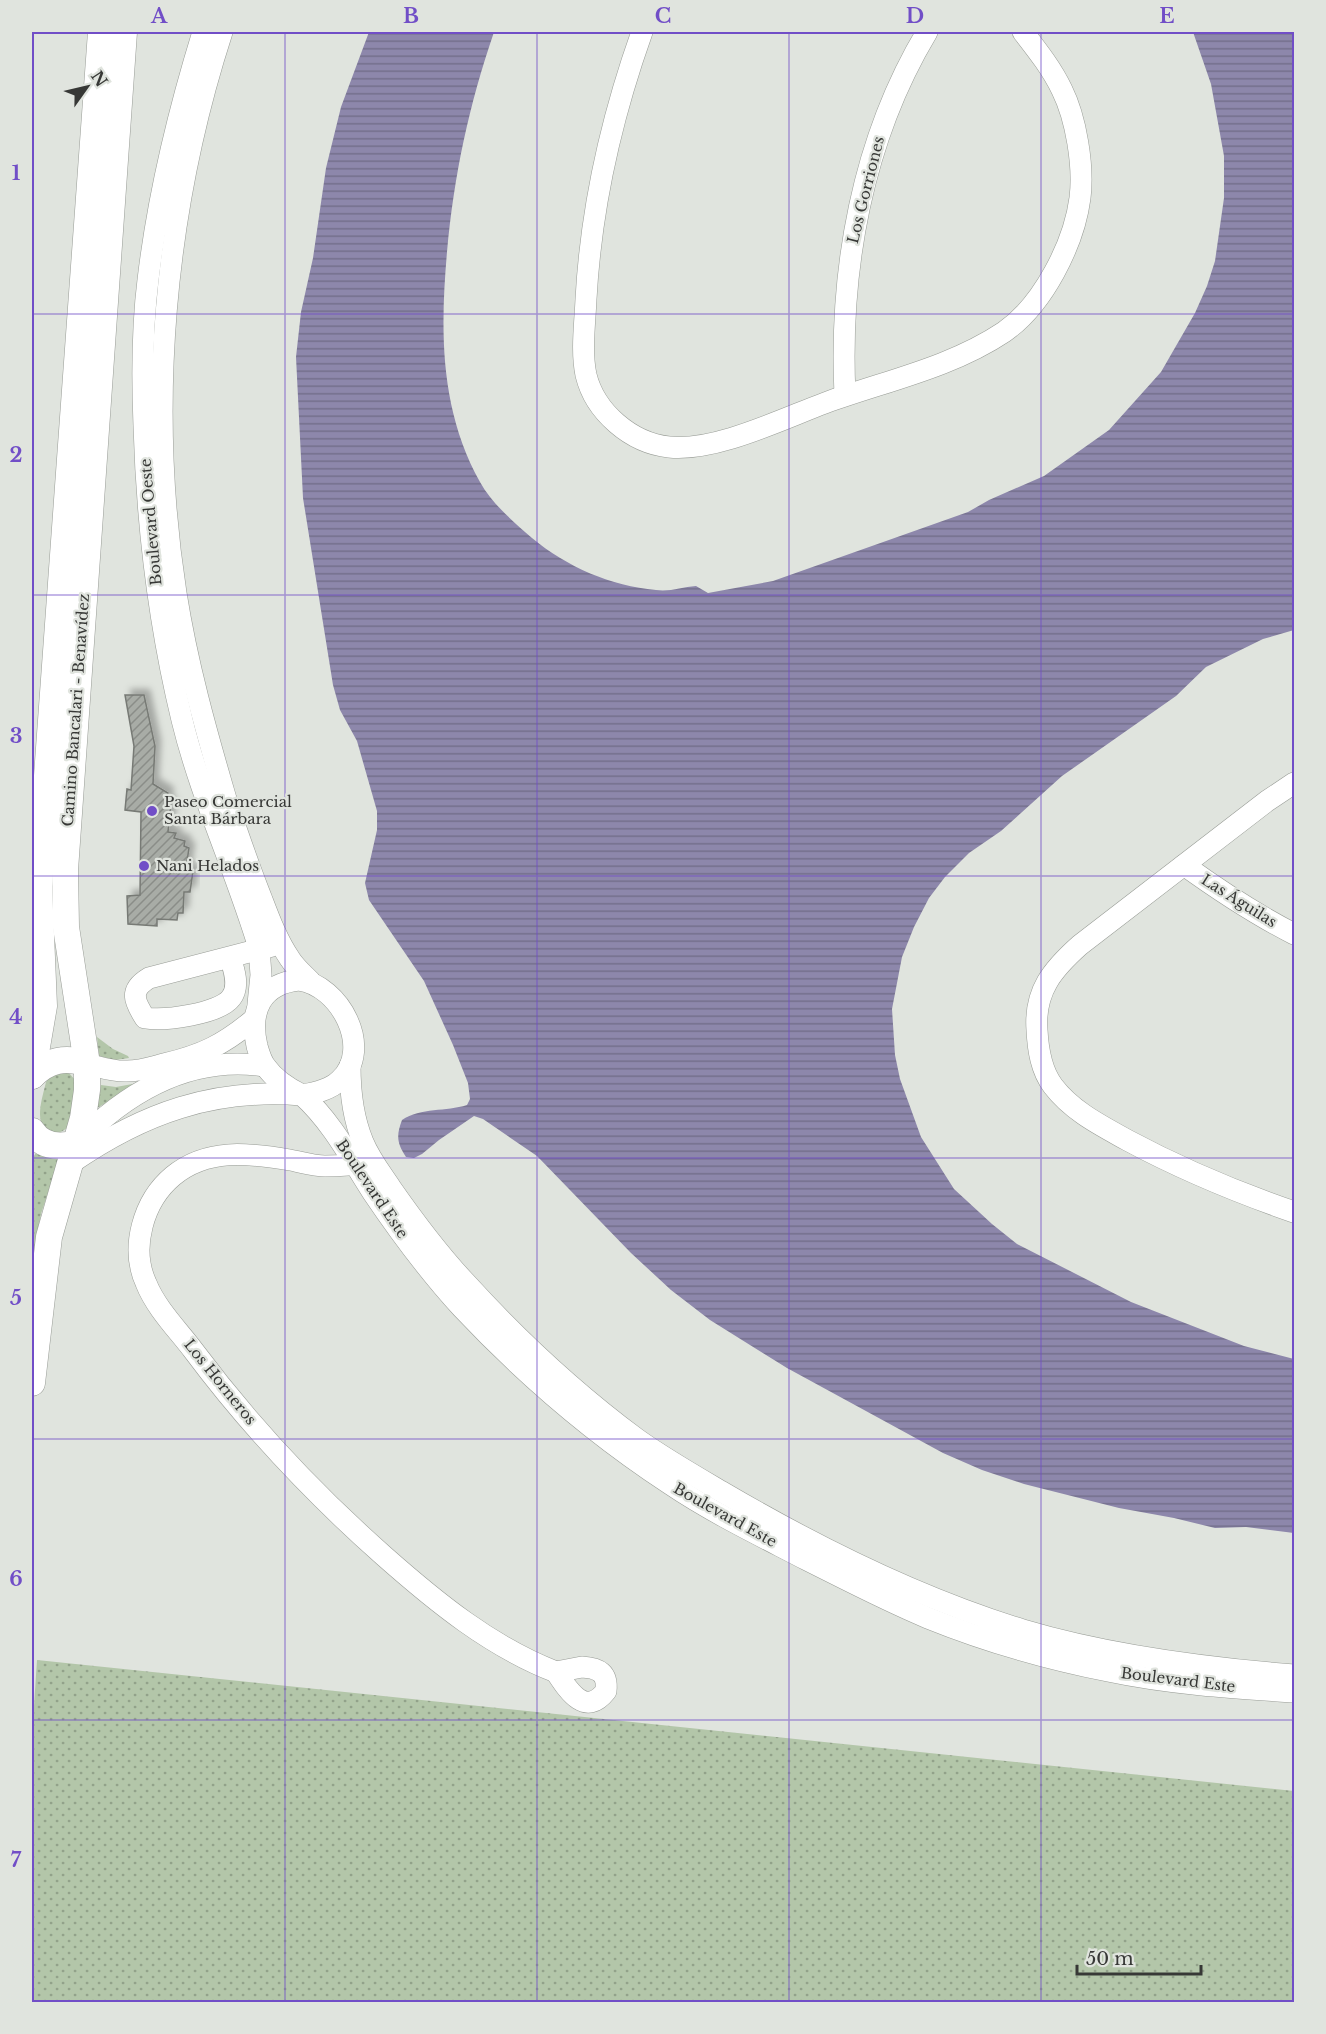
<svg xmlns="http://www.w3.org/2000/svg" width="1326" height="2034" viewBox="0 0 1326 2034" font-family="'Libre Baskerville',serif">
<style>
.grass{fill:url(#grass-dots)}
.water{fill:url(#water-rules)}
.building{fill:url(#building-hatch);stroke:#777a75;stroke-width:1.5;filter:url(#shadow)}
.lines{fill:none;stroke-linecap:round;stroke-linejoin:round}
.minor-casing{stroke:#989c96;stroke-width:22}
.major-casing{stroke:#989c96;stroke-width:27}
.minor{stroke:#fff;stroke-width:21}
.major{stroke:#fff;stroke-width:26}
.grid{fill:none;stroke:#714ec7;stroke-width:1.5;stroke-opacity:0.55}
.poi-dot{fill:#714ec7;stroke:#e0e4de;stroke-width:2}
.labels{text-anchor:middle;stroke-width:4.5;stroke-linejoin:round;paint-order:stroke}
.street-label{font-size:15px;fill:#373836;stroke:#e0e4de}
.poi-label{font-size:15px;fill:#373836;stroke:#e0e4de;text-anchor:start}
.neatline{fill:none;stroke:#714ec7;stroke-width:2}
.grid-label{font-size:20px;text-anchor:middle;font-weight:bold;fill:#714ec7}
</style>
<defs>
<pattern id="grass-dots" width="8" height="8" patternUnits="userSpaceOnUse" patternTransform="scale(1.5)"><rect width="8" height="8" fill="#b3c6a9"/><path d="M2 2h.1M6 6h.1" fill="none" stroke="#92a28a" stroke-width="1.8" stroke-linecap="round"/></pattern>
<pattern id="water-rules" width="6" height="5" patternUnits="userSpaceOnUse" patternTransform="scale(1.5)"><rect width="6" height="5" fill="#8d87ab"/><path d="M0 2.5h6" fill="none" stroke="#746f8c"/></pattern>
<pattern id="building-hatch" width="6" height="6" patternUnits="userSpaceOnUse" patternTransform="scale(1.5)"><rect width="6" height="6" fill="#a8aca6"/><path d="M-1 1l2-2M0 6l6-6M5 7l2-2" fill="none" stroke="#8a8d88"/></pattern>
<filter id="shadow"><feDropShadow dx="5.5" dy="-5.5" stdDeviation="3" flood-color="#0004"/></filter>
</defs>
<rect width="100%" height="100%" fill="#e0e4de"/>
<g class="grass">
<polygon points="97,1037 113,1049 128,1056 129,1058 115,1060 99,1056"/>
<path d="M58 1071 69 1073 76 1081 70 1125C65 1130 60 1134 53 1132 31 1128 43 1096 46 1082L49 1077Z"/>
<polygon points="138,1083 137,1085 97,1108 101,1085 116,1087"/>
<polygon points="37,1151 58,1157 59,1159 41,1214 32,1263 34,1156"/>
<polygon points="37,1660 1294,1791 1294,2002 32,2002 32,1736"/>
</g>
<path class="water" d="M369 32H494C469 105 454 175 447 252 440 332 440 410 480 482 492 504 514 522 532 538 567 567 611 586 656 590 670 592 682 587 696 586L708 593 773 581 968 512 989 500 1044 476 1109 430 1161 372 1195 313 1207 286 1215 261 1224 198V156L1211 84 1193 32H1294V630L1263 639 1206 667 1176 696 1062 776 1001 831 969 853 945 877 929 898 914 927 902 957 892 1009 895 1055 900 1079 921 1137 954 1189 992 1224 1017 1244 1131 1302 1244 1346 1294 1359V1533L1246 1527 1215 1528 1174 1518 1119 1508 1024 1484 982 1470 943 1453 787 1368 710 1320 671 1290 631 1253 537 1156 483 1119 474 1116 439 1140 422 1154 414 1158 406 1157C397 1143 396 1136 402 1120 421 1107 446 1112 467 1105L470 1099 468 1083 453 1045 424 981 369 900 365 883 377 830V811L357 741 340 710 333 685 303 498 296 357 301 312 313 258 326 168 341 107Z"/>
<polygon class="building" points="125,695 144,695 155,746 153,784 168,793 166,802 171,803 168,832 176,833 174,838 185,841 184,846 189,848 186,868 193,871 190,892 184,892 183,913 178,913 177,920 157,919 157,926 128,924 127,896 140,895 141,812 125,810 127,789 131,790 134,746"/>
<g class="lines">
<g class="minor-casing">
<g id="minor">
<path d="M203 32C178 113 158 195 148 280 142 328 142 378 144 426 147 527 158 621 182 720 201 798 236 871 259 948L261 975 258 1004"/>
<path d="M222 32C164 211 147 406 176 593 187 663 206 731 226 799 237 832 248 864 261 897 269 918 277 940 290 959 295 967 303 974 310 981"/>
<path d="M642 32C611 119 591 207 586 299 585 323 581 351 586 375 595 412 631 443 669 447 715 452 782 419 825 403 885 381 950 368 1004 332 1043 305 1074 244 1080 198 1084 166 1076 118 1062 90 1052 69 1037 50 1023 32"/>
<path d="M845 395C839 270 862 140 927 32"/>
<path d="M1294 783 1267 801 1080 945C1053 969 1034 991 1037 1030 1038 1050 1041 1070 1053 1086 1072 1111 1100 1125 1127 1140 1181 1169 1236 1192 1294 1212"/>
<path d="M1184 865C1220 891 1255 914 1294 934"/>
<path d="M230 957C234 969 240 987 231 998 219 1014 164 1021 145 1018 134 1001 129 990 149 978L272 946"/>
<path d="M299 980C339 985 374 1048 340 1080 330 1090 315 1093 302 1095 288 1088 275 1080 266 1067 261 1061 259 1053 257 1046 249 1011 261 984 299 980Z"/>
<path d="M87 1064C100 1067 114 1072 127 1071 140 1071 152 1067 164 1064 202 1055 223 1045 253 1020"/>
<path d="M350 1066C350 1093 353 1118 363 1142 370 1159 381 1173 391 1188 414 1221 438 1253 465 1282 517 1339 575 1393 637 1439 665 1459 695 1476 724 1493 818 1548 918 1598 1023 1630 1107 1655 1207 1668 1294 1675"/>
<path d="M77 1143C128 1091 190 1055 264 1066"/>
<path d="M366 1162C353 1165 339 1166 325 1166 314 1166 301 1162 290 1160 248 1153 207 1148 173 1176 143 1201 130 1248 146 1283 156 1308 177 1329 193 1350 249 1425 314 1494 384 1556 436 1602 491 1647 556 1672"/>
<path d="M71 1163C143 1113 214 1088 302 1095 332 1122 351 1159 373 1193 400 1233 429 1272 462 1308 524 1374 594 1434 670 1484 713 1513 761 1536 807 1560 847 1580 887 1601 928 1618 985 1641 1047 1659 1108 1671 1169 1684 1232 1688 1294 1692"/>
<path d="M582 1667C599 1668 608 1673 606 1691 585 1718 568 1690 556 1672Z"/>
</g>
</g>
<g class="major-casing">
<g id="major">
<polyline points="32,1076 44,1006 39,886 101,32"/>
<path d="M32 1076C48 1060 65 1056 87 1064"/>
<path d="M32 1131C42 1147 59 1148 77 1143"/>
<polyline points="32,1383 49,1237 83,1118 87,1090 87,1064 66,927 65,870 124,32"/>
</g>
</g>
<use href="#minor" class="minor"/>
<use href="#major" class="major"/>
</g>
<path class="grid" d="M285 32V2002M537 32V2002M789 32V2002M1041 32V2002M32 314H1294M32 595H1294M32 876H1294M32 1158H1294M32 1439H1294M32 1720H1294"/>
<g class="poi-dot">
<circle cx="152" cy="811" r="6"/>
<circle cx="144" cy="866" r="6"/>
</g>
<g class="labels">
<g class="street-label">
<text transform="translate(866 190) rotate(-76)" y="5">Los Gorriones</text>
<text transform="translate(151 522) rotate(-95)" y="5">Boulevard Oeste</text>
<text transform="translate(76 710) rotate(-86)" y="5">Camino Bancalari - Benavídez</text>
<text transform="translate(1239 901) rotate(32)" y="5">Las Águilas</text>
<text transform="translate(372 1189) rotate(56)" y="5">Boulevard Este</text>
<text transform="translate(220 1382) rotate(51)" y="5">Los Horneros</text>
<text transform="translate(725 1515) rotate(29)" y="5">Boulevard Este</text>
<text transform="translate(1178 1680) rotate(7)" y="5">Boulevard Este</text>
</g>
<g class="poi-label">
<text x="164" y="807">Paseo Comercial<tspan x="164" dy="17">Santa Bárbara</tspan></text>
<text x="156" y="871">Nani Helados</text>
</g>
</g>
<rect width="1326" height="2034" fill="none" stroke="#e0e4de" stroke-width="66"/>
<g transform="translate(87 87) rotate(56)" stroke="#e0e4de" stroke-width="4.5" paint-order="stroke">
<path d="M0-4.5L10 22L0 15L-10 22Z" fill="#373836"/>
<text y="-9" font-size="16" font-weight="bold" text-anchor="middle" fill="#373836">N</text>
</g>
<path d="M1077 1965v9h124v-9" fill="none" stroke="#373836" stroke-width="3"/>
<text x="1086" y="1965" font-size="18" fill="#373836" stroke="#e0e4de" stroke-width="4.5" paint-order="stroke">50 m</text>
<rect x="33" y="33" width="1260" height="1968" class="neatline"/>
<g class="grid-label">
<text x="159" y="23">A</text>
<text x="411" y="23">B</text>
<text x="663" y="23">C</text>
<text x="915" y="23">D</text>
<text x="1167" y="23">E</text>
<text x="16" y="180">1</text>
<text x="16" y="462">2</text>
<text x="16" y="743">3</text>
<text x="16" y="1024">4</text>
<text x="16" y="1305">5</text>
<text x="16" y="1586">6</text>
<text x="16" y="1867">7</text>
</g>
</svg>
